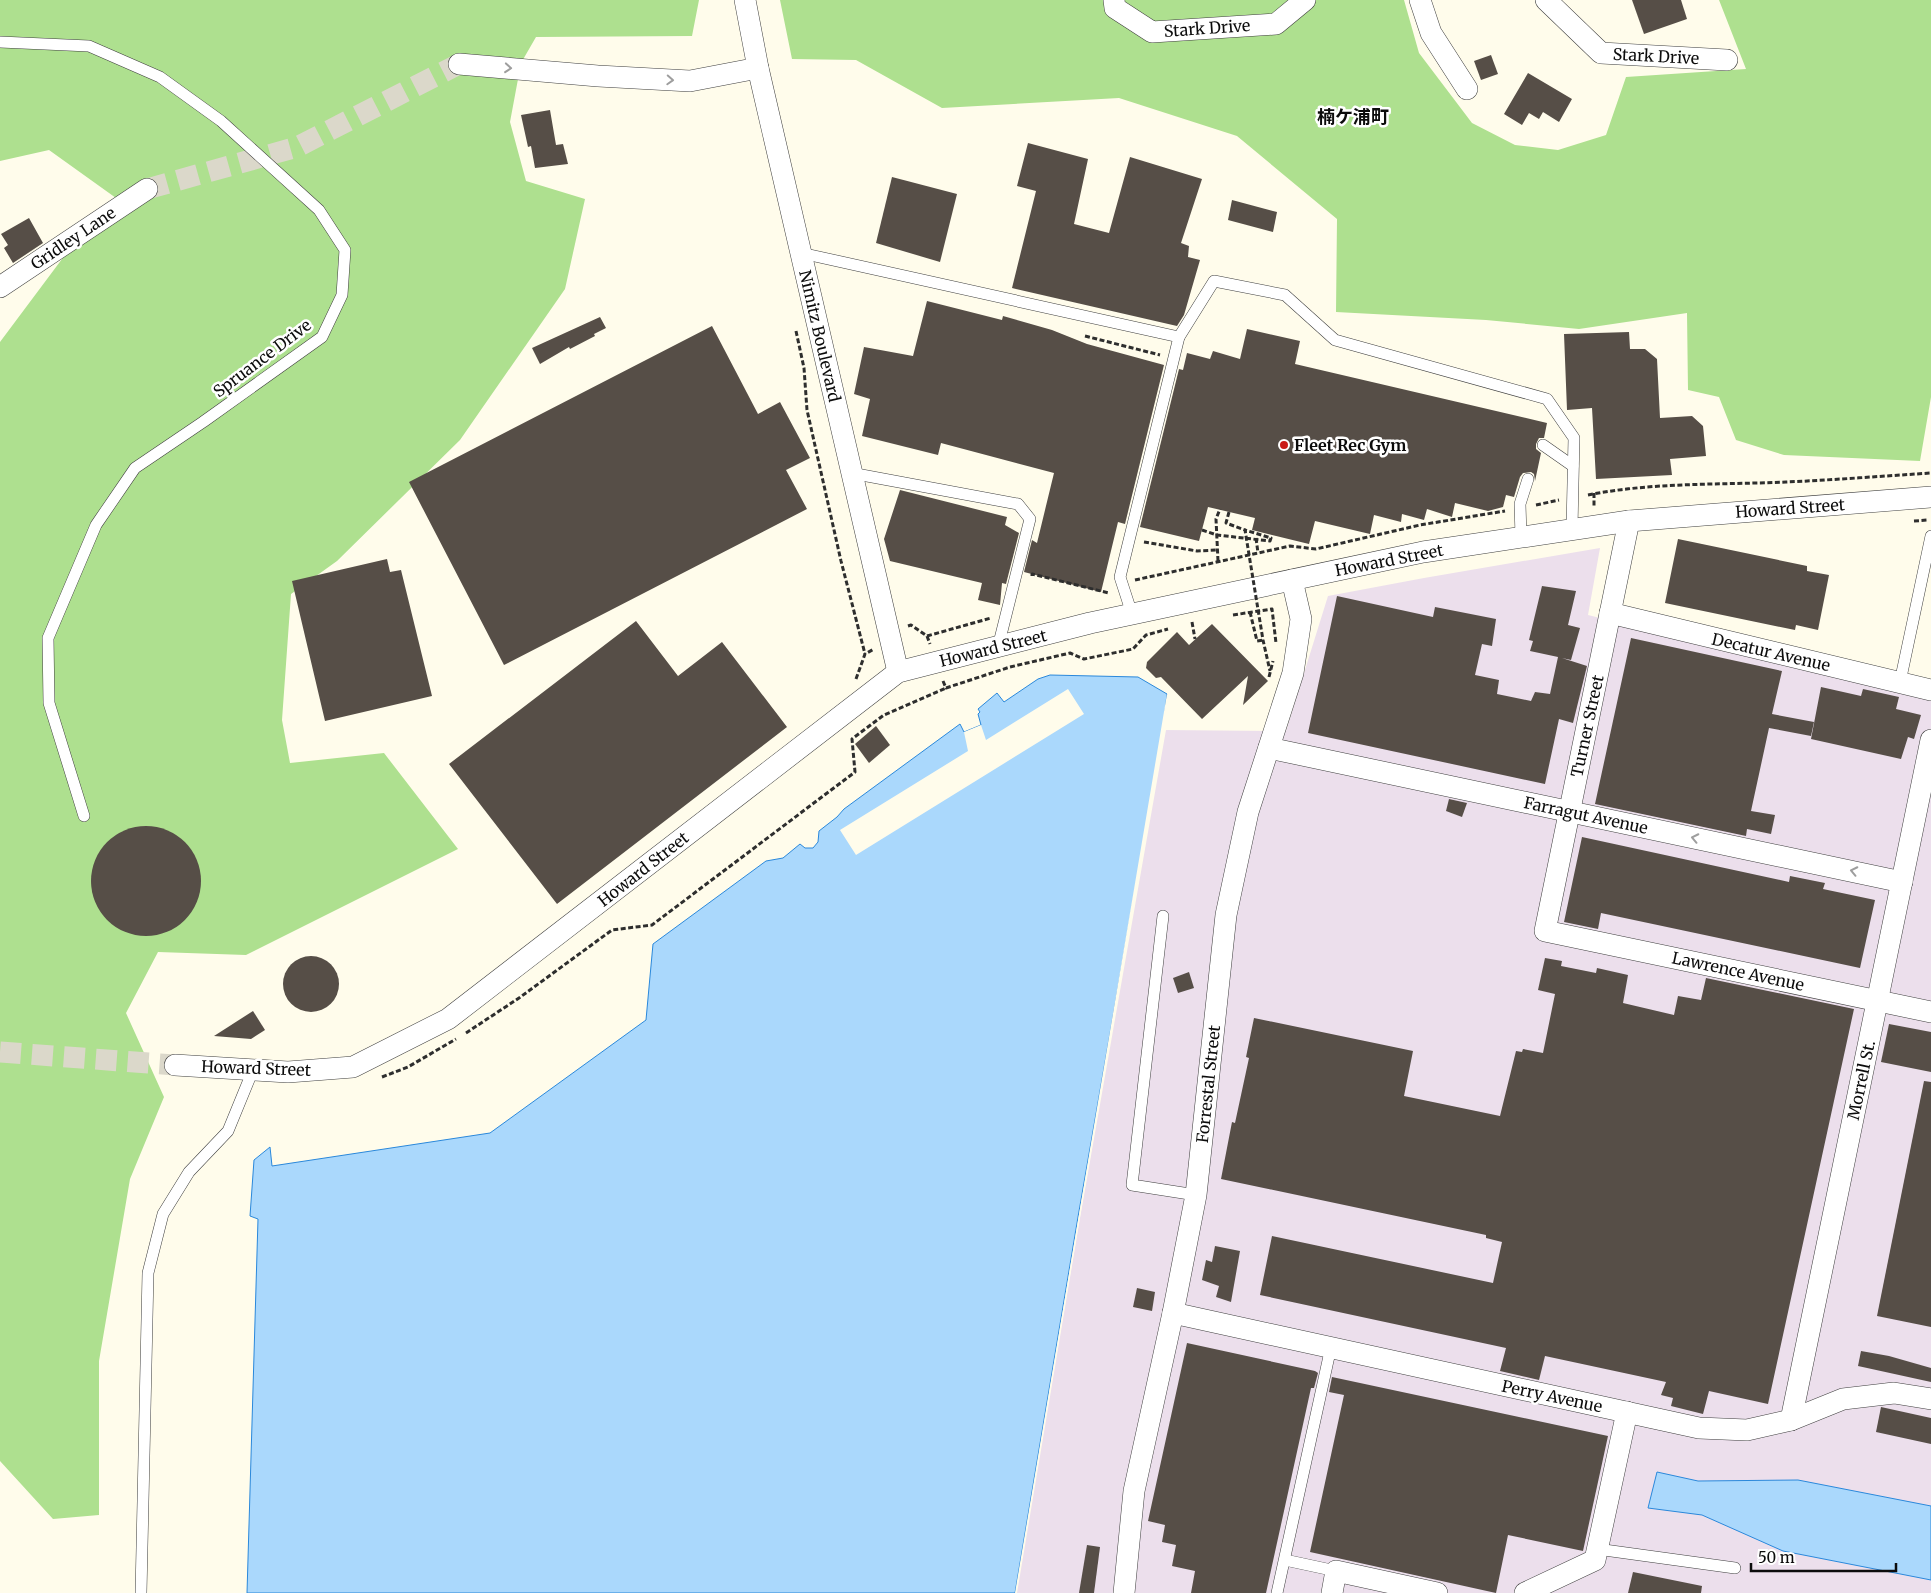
<svg xmlns="http://www.w3.org/2000/svg" width="1931" height="1593" viewBox="0 0 1931 1593" font-family="Merriweather,'Noto Sans JP',serif">
<style>
.industrial{fill:#ecdfec}
.forest{fill:#aee08f}
.water{fill:#aad8fc;stroke:#2a88db}
.pier{fill:#fffceb}
.building{fill:#564e47}
.lines{fill:none;stroke-linecap:round;stroke-linejoin:round}
.minor-tunnel{stroke:#dbd8ca;stroke-width:21;stroke-dasharray:21 11;stroke-linecap:butt}
.service-casing{stroke:#3f3f3f;stroke-width:12}
.minor-casing{stroke:#3f3f3f;stroke-width:22}
.path{stroke:#2e2e2e;stroke-width:3;stroke-dasharray:5 2.5;stroke-linecap:butt}
.service{stroke:#fff;stroke-width:11}
.minor{stroke:#fff;stroke-width:21}
.path-bridge{stroke:#2e2e2e;stroke-width:3;stroke-dasharray:5 2.5;stroke-linecap:butt}
.oneway{stroke:#9e9e9e}
.poi-dot{fill:#ca1a17;stroke:#fff;stroke-width:2}
.labels{text-anchor:middle;stroke-width:5;stroke-linejoin:round;paint-order:stroke}
.street-label{font-size:16px;fill:#0c0c0c;stroke:#fff}
.poi-label{font-size:16px;font-weight:bold;fill:#0c0c0c;stroke:#fff;text-anchor:start}
.neighbourhood-label{font-size:18px;font-weight:bold;fill:#0c0c0c;stroke:#fff}
</style>
<rect width="100%" height="100%" fill="#fffceb"/>
<polygon class="industrial" points="1600,548 1588,615 1931,700 1931,1593 1016,1593 1163,730 1286,731 1328,596 1424,578"/>
<g class="forest">
<polygon points="0,0 699,0 692,36 536,37 521,63 510,122 526,181 585,199 565,289 460,440 337,561 291,594 282,720 290,763 384,753 458,849 246,955 158,952 126,1013 164,1097 130,1179 99,1361 99,1515 53,1519 0,1461 0,342 65,255 116,198 49,150 0,161"/>
<polygon points="780,0 1404,0 1419,53 1472,123 1515,145 1558,150 1606,135 1626,77 1746,69 1719,0 1931,0 1931,397 1920,461 1784,455 1736,440 1719,397 1688,390 1687,313 1579,329 1486,320 1336,312 1337,219 1237,136 1119,98 942,108 856,60 792,59"/>
</g>
<g class="water">
<polygon points="1050,675 1138,677 1167,694 1163,730 1078,1217 1015,1593 247,1593 258,1219 250,1216 254,1160 270,1147 272,1166 490,1133 646,1020 653,944 766,861 783,858 800,844 805,848 813,848 818,842 819,831 837,817 844,809 960,724 964,732 981,725 978,714 980,712 978,709 997,693 1004,702 1038,679"/>
<polygon points="1657,1472 1698,1481 1798,1480 1931,1506 1931,1580 1783,1551 1702,1515 1648,1508"/>
</g>
<g class="pier">
<polygon points="1068,689 1084,714 856,855 840,830 968,751 964,732 981,725 986,740"/>
<polygon points="1167,694 1169,695 1166,730 1080,1218 1017,1593 1015,1593"/>
</g>
<g class="building">
<polygon points="1632,0 1681,0 1687,19 1644,34"/>
<polygon points="1491,55 1498,74 1481,80 1474,61"/>
<polygon points="1528,73 1572,99 1559,122 1543,112 1539,119 1529,113 1522,125 1504,114"/>
<polygon points="550,110 556,145 563,144 568,164 535,168 531,146 528,147 521,115"/>
<polygon points="1028,143 1088,159 1074,224 1109,233 1130,157 1202,179 1181,243 1189,246 1188,257 1200,260 1184,315 1177,326 1012,288 1036,191 1017,186"/>
<polygon points="892,177 957,194 940,262 876,243"/>
<polygon points="1232,200 1277,212 1273,232 1228,220"/>
<polygon points="29,218 43,243 13,263 4,248 8,245 1,234"/>
<polygon points="927,301 1002,320 1003,316 1052,330 1087,344 1164,365 1125,524 1118,522 1101,592 1024,572 1032,540 1037,543 1054,473 941,443 938,455 862,436 870,399 854,394 864,347 913,356"/>
<polygon points="600,317 606,328 594,334 595,336 570,349 569,347 540,364 532,348"/>
<polygon points="712,326 758,414 780,402 810,458 786,470 807,509 504,665 409,482"/>
<polygon points="1247,329 1300,341 1295,364 1547,423 1544,438 1539,438 1536,444 1536,449 1541,453 1535,481 1534,474 1531,472 1523,473 1520,477 1514,497 1506,495 1503,507 1488,511 1455,503 1452,517 1427,509 1424,520 1402,514 1401,522 1374,515 1370,534 1315,521 1309,544 1252,530 1255,518 1208,507 1199,541 1140,527 1179,369 1183,370 1187,353 1210,359 1213,351 1240,359"/>
<polygon points="1629,332 1630,349 1645,349 1657,359 1660,418 1692,416 1703,426 1706,456 1670,459 1672,475 1596,479 1592,408 1567,410 1564,334"/>
<polygon points="900,490 1007,517 1005,525 1019,533 1006,584 1002,583 1000,605 978,600 982,583 890,561 884,539"/>
<polygon points="1678,539 1807,566 1807,571 1829,575 1818,630 1796,625 1795,630 1665,603"/>
<polygon points="387,559 390,572 401,570 432,696 325,721 292,581"/>
<polygon points="1542,586 1576,591 1568,625 1580,628 1571,660 1562,658 1587,666 1573,723 1559,719 1545,784 1308,733 1337,596 1433,617 1435,607 1496,619 1492,646 1482,644 1475,675 1499,680 1497,694 1531,701 1535,692 1550,694 1558,657 1530,651 1533,641 1529,640"/>
<polygon points="636,621 678,676 722,642 787,727 557,904 449,764"/>
<polygon points="1212,624 1268,681 1243,705 1248,676 1202,719 1161,677 1156,678 1146,668 1147,662 1177,632 1189,645"/>
<polygon points="1631,638 1782,671 1772,714 1814,722 1811,736 1769,728 1751,811 1775,815 1771,834 1747,829 1746,836 1595,804"/>
<polygon points="1821,687 1861,696 1863,689 1899,697 1896,709 1921,715 1914,739 1908,737 1901,759 1811,739"/>
<polygon points="876,726 890,745 869,763 855,744"/>
<polygon points="1449,799 1467,803 1462,817 1446,811"/>
<circle cx="146" cy="881" r="55"/>
<polygon points="1582,837 1789,882 1790,876 1825,883 1823,889 1875,900 1860,968 1601,913 1598,929 1564,922"/>
<circle cx="311" cy="984" r="28"/>
<polygon points="1545,958 1562,961 1561,966 1596,973 1597,968 1628,975 1623,1003 1674,1015 1678,996 1701,1000 1706,978 1854,1009 1768,1404 1709,1391 1703,1414 1671,1406 1673,1398 1661,1395 1666,1382 1545,1356 1539,1380 1500,1371 1506,1348 1260,1295 1272,1236 1493,1283 1502,1242 1486,1238 1486,1235 1221,1179 1232,1122 1235,1123 1249,1058 1246,1057 1254,1018 1413,1051 1404,1096 1500,1116 1516,1051 1522,1052 1523,1049 1543,1053 1555,994 1538,990"/>
<polygon points="1189,972 1194,988 1178,993 1173,978"/>
<polygon points="253,1011 265,1030 251,1039 214,1036"/>
<polygon points="1889,1024 1931,1032 1931,1072 1881,1062"/>
<polygon points="1924,1081 1931,1082 1931,1327 1877,1316"/>
<polygon points="1215,1246 1240,1251 1231,1302 1216,1297 1219,1286 1202,1280 1206,1260 1212,1262"/>
<polygon points="1137,1288 1155,1292 1152,1311 1133,1307"/>
<polygon points="1187,1343 1315,1371 1318,1373 1314,1388 1311,1388 1266,1593 1191,1593 1195,1571 1172,1566 1176,1545 1162,1542 1165,1525 1148,1521"/>
<polygon points="1861,1351 1889,1356 1931,1368 1931,1382 1858,1366"/>
<polygon points="1332,1377 1608,1436 1583,1551 1508,1535 1496,1593 1310,1552 1344,1395 1329,1392"/>
<polygon points="1881,1407 1931,1418 1931,1444 1876,1432"/>
<polygon points="1087,1545 1100,1547 1094,1593 1079,1593"/>
<polygon points="1633,1572 1702,1586 1701,1593 1628,1593"/>
</g>
<g class="lines">
<g class="minor-tunnel">
<polyline points="147,189 297,147 459,64"/>
<polyline points="0,1052 175,1065"/>
</g>
<g class="service-casing">
<g id="service">
<polyline points="0,42 89,46 160,77 221,121 319,210 345,250 342,295 322,337 203,422 135,468 96,525 48,638 49,703 84,816"/>
<polyline points="801,253 1179,337"/>
<polyline points="1543,445 1573,466"/>
<polyline points="851,473 1018,504 1030,519 998,647"/>
<polyline points="1521,536 1520,504 1528,479"/>
<polyline points="1132,614 1120,577 1179,337 1214,281 1285,295 1335,340 1547,399 1574,438 1572,528"/>
<polyline points="1900,682 1931,536"/>
<polyline points="1163,916 1132,1185 1196,1195"/>
<polyline points="1597,1549 1735,1568"/>
<polyline points="1285,1560 1336,1571"/>
<polyline points="141,1593 148,1273 163,1214 189,1172 228,1131 253,1070"/>
<polyline points="1277,1593 1331,1347"/>
</g>
</g>
<g class="minor-casing">
<g id="minor">
<polyline points="745,0 758,68 898,672"/>
<polyline points="1114,0 1115,8 1152,32 1276,24 1305,0"/>
<polyline points="1420,0 1431,33 1467,89"/>
<polyline points="1546,0 1601,53 1727,60"/>
<polyline points="459,64 598,76 690,81 758,68"/>
<polyline points="0,287 147,189"/>
<polyline points="1629,521 1545,931 1931,1012"/>
<polyline points="1610,613 1931,690"/>
<polyline points="1269,748 1902,882"/>
<polyline points="175,1065 288,1072 353,1067 448,1019 898,672 1090,623 1423,552 1629,521 1931,497"/>
<polyline points="1173,1313 1699,1428 1747,1430 1791,1420 1843,1399 1894,1393 1931,1399"/>
<polyline points="1791,1420 1931,740"/>
<polyline points="1124,1593 1134,1491 1173,1313 1196,1195 1226,915 1248,812 1293,673 1301,619 1292,580"/>
<polyline points="1332,1593 1336,1571 1437,1593"/>
<polyline points="1525,1593 1595,1560 1627,1412"/>
</g>
</g>
<g class="path">
<polyline points="796,331 804,368 807,410 841,561 865,654"/>
<polyline points="1085,336 1160,355"/>
<polyline points="1594,493 1594,507"/>
<path d="M1588 495C1653 482 1720 485 1786 482 1834 480 1883 476 1931 473"/>
<polyline points="1536,505 1559,500"/>
<polyline points="1914,521 1928,520"/>
<polyline points="1202,530 1217,535 1270,541 1271,538 1245,530"/>
<polyline points="1256,538 1258,553"/>
<polyline points="1144,542 1197,551 1217,550"/>
<polyline points="1218,561 1216,519 1220,509"/>
<polyline points="1032,576 1032,574 1109,593"/>
<polyline points="1135,580 1290,546 1316,549 1420,525 1505,511"/>
<polyline points="1250,612 1257,641 1263,640"/>
<polyline points="1233,615 1272,609 1276,643"/>
<polyline points="1192,622 1195,639"/>
<polyline points="908,626 911,625 927,636 930,644"/>
<polyline points="927,636 991,618"/>
<polyline points="1269,677 1273,661"/>
<polyline points="856,679 865,654 874,649"/>
<polyline points="943,681 946,688 1010,667 1070,653 1084,659 1133,649 1146,635 1168,629"/>
<polyline points="466,1033 519,998 612,930 652,925 855,772 852,739 884,715 946,688"/>
<polyline points="382,1077 408,1067 456,1039"/>
</g>
<use href="#service" class="service"/>
<use href="#minor" class="minor"/>
<polyline class="path-bridge" points="1229,512 1226,523 1245,530 1263,640 1270,671"/>
</g>
<defs><path id="oneway-chevron" d="M-2-3.5L2.5 0L-2 3.5" fill="none" stroke-width="1.6" stroke-linecap="round" stroke-linejoin="round" transform="scale(1.25)"/></defs>
<g class="oneway">
<use href="#oneway-chevron" transform="translate(508 68) rotate(5)"/>
<use href="#oneway-chevron" transform="translate(670 80) rotate(3)"/>
<use href="#oneway-chevron" transform="translate(1695 838) rotate(-168)"/>
<use href="#oneway-chevron" transform="translate(1854 871) rotate(-168)"/>
</g>
<circle class="poi-dot" cx="1284" cy="445" r="5"/>
<g class="labels">
<g class="street-label">
<text transform="translate(1207 28) rotate(-4)" y="6">Stark Drive</text>
<text transform="translate(1656 56) rotate(3)" y="6">Stark Drive</text>
<text transform="translate(73 238) rotate(-34)" y="6">Gridley Lane</text>
<text transform="translate(820 336) rotate(77)" y="6">Nimitz Boulevard</text>
<text transform="translate(262 358) rotate(-37)" y="6">Spruance Drive</text>
<text transform="translate(1790 508) rotate(-4)" y="6">Howard Street</text>
<text transform="translate(1389 560) rotate(-11)" y="6">Howard Street</text>
<text transform="translate(993 648) rotate(-14)" y="6">Howard Street</text>
<text transform="translate(1771 652) rotate(13)" y="6">Decatur Avenue</text>
<text transform="translate(1587 726) rotate(-78)" y="6">Turner Street</text>
<text transform="translate(1586 815) rotate(12)" y="6">Farragut Avenue</text>
<text transform="translate(643 869) rotate(-38)" y="6">Howard Street</text>
<text transform="translate(1738 971) rotate(12)" y="6">Lawrence Avenue</text>
<text transform="translate(256 1068) rotate(2)" y="6">Howard Street</text>
<text transform="translate(1861 1080) rotate(-78)" y="6">Morrell St.</text>
<text transform="translate(1208 1084) rotate(-84)" y="6">Forrestal Street</text>
<text transform="translate(1552 1396) rotate(12)" y="6">Perry Avenue</text>
</g>
<g class="poi-label">
<text x="1294" y="451">Fleet Rec Gym</text>
</g>
<g class="neighbourhood-label">
<text x="1353" y="123">楠ケ浦町</text>
</g>
</g>
<path d="M1751 1563v8h145v-8" fill="none" stroke="#0c0c0c" stroke-width="2.5"/>
<text x="1758" y="1563" font-size="15" fill="#0c0c0c" stroke="#ffffff" stroke-width="4" paint-order="stroke">50 m</text>
</svg>
